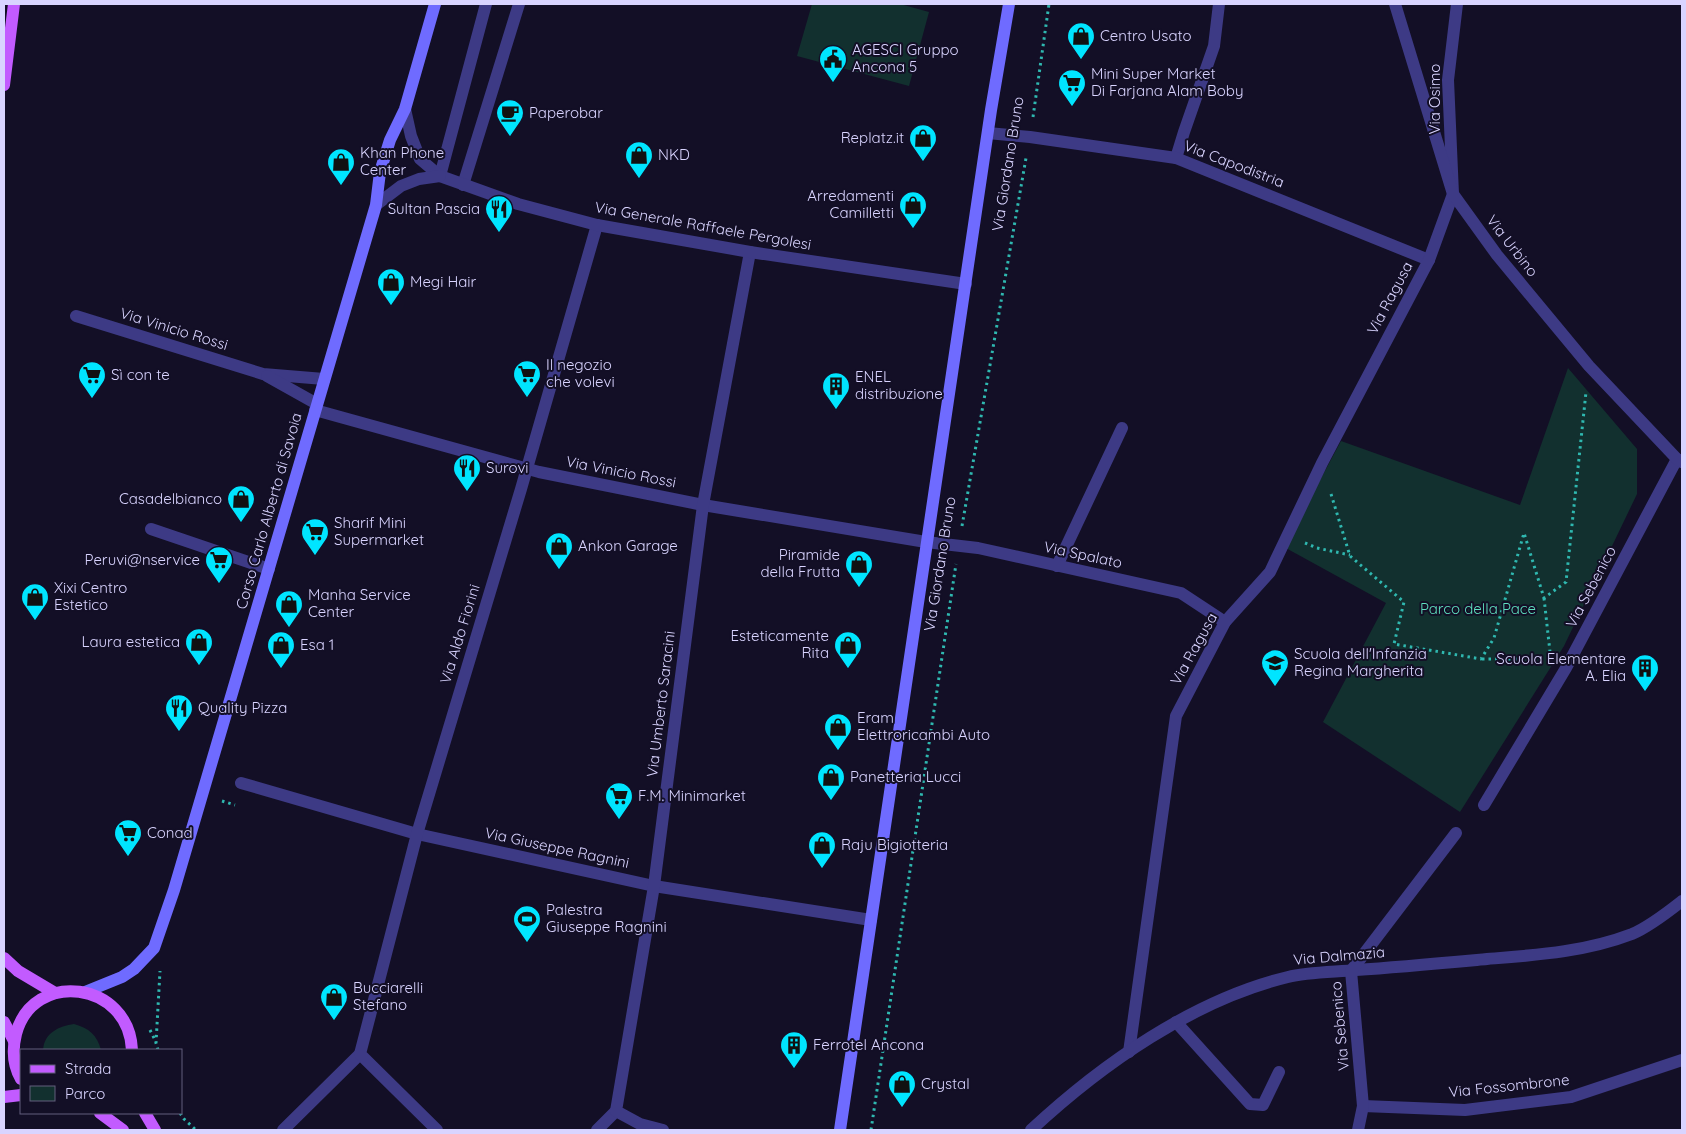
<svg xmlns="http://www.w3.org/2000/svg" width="1686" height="1134" viewBox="0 0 1686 1134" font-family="Quicksand,sans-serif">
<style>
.green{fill:#12302f}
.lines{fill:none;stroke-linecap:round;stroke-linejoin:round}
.path{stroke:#2fb8b0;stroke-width:3;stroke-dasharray:2.5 4;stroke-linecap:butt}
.service{stroke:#3d3a85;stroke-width:12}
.pedestrian{stroke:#3d3a85;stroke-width:12}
.minor{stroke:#3d3a85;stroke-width:12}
.tertiary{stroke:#3d3a85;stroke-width:12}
.secondary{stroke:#6f6bff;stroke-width:12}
.primary{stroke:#c25bff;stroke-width:12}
.labels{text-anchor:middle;stroke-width:4;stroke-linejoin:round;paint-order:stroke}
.poi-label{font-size:15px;fill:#d9d4ff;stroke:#130f26;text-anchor:start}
.street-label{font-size:15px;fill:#d9d4ff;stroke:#130f26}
.park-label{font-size:15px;fill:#5fe0c0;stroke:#130f26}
</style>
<rect width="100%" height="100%" fill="#130f26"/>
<g class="green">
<polygon points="812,4 900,4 929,12 909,86 797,56"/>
<polygon points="1568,368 1637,449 1637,494 1564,646 1460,812 1323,722 1386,603 1284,547 1341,441 1520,505"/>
<path d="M74 1024C89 1028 97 1035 101 1050H43C44 1033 59 1026 74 1024Z"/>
</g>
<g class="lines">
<g class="path">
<polyline points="1033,117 1049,4"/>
<polyline points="1331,494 1350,556 1404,602 1394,644 1481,659 1494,638 1524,533 1544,598 1566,582 1586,392"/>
<polyline points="962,526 1026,158"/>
<polyline points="1305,543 1317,548 1350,555"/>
<polyline points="1544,598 1550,652"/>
<polyline points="1482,659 1548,659"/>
<polyline points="222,801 235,805"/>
<polyline points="150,1030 156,1042"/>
<polyline points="158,1050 156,1043 160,971"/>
<polyline points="180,1113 184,1119 196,1130"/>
<polyline points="871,1130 956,564"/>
</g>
<g class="service">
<polyline points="1176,158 1184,132 1214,46 1219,4"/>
<polyline points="76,316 263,374 324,379"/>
<polyline points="267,376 317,404"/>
<polyline points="151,529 269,569"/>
<polyline points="1057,566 1122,428"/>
<polyline points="1484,805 1566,668 1677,459"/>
<polyline points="1176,1022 1250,1104 1263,1105 1279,1072"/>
</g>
<polyline class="pedestrian" points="440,176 486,4"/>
<g class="minor">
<polyline points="988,133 1030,137 1176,158 1429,260"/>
<polyline points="463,185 519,4"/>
<polyline points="315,410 539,472 703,505 926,542 978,548 1181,593 1225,622"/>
<polyline points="241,783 417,834 654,886 871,920"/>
<polyline points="1129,1052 1176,716 1225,622 1270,572 1322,463 1429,260 1453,194 1448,80 1457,4"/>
<polyline points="1363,1106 1465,1110 1571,1097 1682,1060"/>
<polyline points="283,1130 360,1054"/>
<polyline points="437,1130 360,1054 417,834 521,489 597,225"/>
<polyline points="597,1130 616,1111"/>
<polyline points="663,1130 640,1124 616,1111 654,886 703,505 750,252"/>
<path d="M1031 1130C1102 1064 1193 1000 1288 977 1307 972 1336 972 1356 970 1400 967 1443 963 1487 959 1537 955 1585 952 1632 934 1649 927 1668 912 1682 901"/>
<polyline points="1358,1130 1363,1106 1351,971 1456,833"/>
</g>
<g class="tertiary">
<polyline points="1395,4 1453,194 1497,255 1589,366 1677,459 1682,462"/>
<polyline points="405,109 411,136 420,159 440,176 518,204 597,225 750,252 966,284"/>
<polyline points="376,205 401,186 419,179 440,176"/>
</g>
<g class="secondary">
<polyline points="85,992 122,977 134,969 154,948 174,890 376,205 380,172 390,140 405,109 435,4"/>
<polyline points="840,1130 991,110 1009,4"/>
</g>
<g class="primary">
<polyline points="4,85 14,4"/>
<polyline points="4,958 18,971 55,993"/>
<polyline points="4,1022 14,1041"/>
<path d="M21 1079C13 1065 12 1050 16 1034 33 969 129 981 132 1050"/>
<polyline points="4,1097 21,1095"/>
<polyline points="100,1113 123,1130"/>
<polyline points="145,1113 155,1130"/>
</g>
</g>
<defs>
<g id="shop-pin" transform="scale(1.4375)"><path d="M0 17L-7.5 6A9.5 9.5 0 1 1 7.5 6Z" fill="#00e5ff" stroke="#130f26"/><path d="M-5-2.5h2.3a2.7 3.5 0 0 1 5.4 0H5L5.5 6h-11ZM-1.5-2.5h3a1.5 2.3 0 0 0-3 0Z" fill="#111"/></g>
<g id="civic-pin" transform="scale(1.4375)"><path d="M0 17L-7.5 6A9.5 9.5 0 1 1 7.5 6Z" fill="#00e5ff" stroke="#130f26"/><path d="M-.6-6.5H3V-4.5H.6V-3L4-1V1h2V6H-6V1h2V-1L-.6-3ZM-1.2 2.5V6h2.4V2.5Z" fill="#111"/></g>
<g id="supermarket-pin" transform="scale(1.4375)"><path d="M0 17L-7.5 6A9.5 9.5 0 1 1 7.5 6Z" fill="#00e5ff" stroke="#130f26"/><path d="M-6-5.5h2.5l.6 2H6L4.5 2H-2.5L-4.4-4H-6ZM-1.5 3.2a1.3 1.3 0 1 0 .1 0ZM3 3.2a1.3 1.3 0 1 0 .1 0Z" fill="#111"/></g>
<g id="cafe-pin" transform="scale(1.4375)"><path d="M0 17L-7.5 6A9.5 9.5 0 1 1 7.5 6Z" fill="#00e5ff" stroke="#130f26"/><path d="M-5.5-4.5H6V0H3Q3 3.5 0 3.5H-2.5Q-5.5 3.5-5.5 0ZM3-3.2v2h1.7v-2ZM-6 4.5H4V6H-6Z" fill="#111"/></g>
<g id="restaurant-pin" transform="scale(1.4375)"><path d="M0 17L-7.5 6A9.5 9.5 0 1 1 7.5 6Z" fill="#00e5ff" stroke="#130f26"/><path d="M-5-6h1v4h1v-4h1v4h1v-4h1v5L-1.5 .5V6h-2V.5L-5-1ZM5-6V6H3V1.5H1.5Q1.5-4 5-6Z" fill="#111"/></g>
<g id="building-pin" transform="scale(1.4375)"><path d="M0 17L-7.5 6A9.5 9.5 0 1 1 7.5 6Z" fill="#00e5ff" stroke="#130f26"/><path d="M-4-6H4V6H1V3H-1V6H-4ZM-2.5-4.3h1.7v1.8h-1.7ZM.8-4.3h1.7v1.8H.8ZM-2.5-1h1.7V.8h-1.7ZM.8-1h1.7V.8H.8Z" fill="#111"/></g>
<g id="school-pin" transform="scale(1.4375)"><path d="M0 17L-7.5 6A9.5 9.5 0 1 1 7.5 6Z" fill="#00e5ff" stroke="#130f26"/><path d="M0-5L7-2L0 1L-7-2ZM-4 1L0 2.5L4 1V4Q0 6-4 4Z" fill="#111"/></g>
<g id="stadium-pin" transform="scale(1.4375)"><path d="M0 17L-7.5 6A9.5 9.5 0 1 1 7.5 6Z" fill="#00e5ff" stroke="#130f26"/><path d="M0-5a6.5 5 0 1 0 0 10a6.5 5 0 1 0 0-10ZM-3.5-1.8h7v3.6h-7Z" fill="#111"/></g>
</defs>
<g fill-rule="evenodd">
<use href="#shop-pin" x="1081" y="36"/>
<use href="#civic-pin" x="833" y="59"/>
<use href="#supermarket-pin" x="1072" y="83"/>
<use href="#cafe-pin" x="510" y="113"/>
<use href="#shop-pin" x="923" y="138"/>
<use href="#shop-pin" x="639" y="155"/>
<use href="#shop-pin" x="341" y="162"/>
<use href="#shop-pin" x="913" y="205"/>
<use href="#restaurant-pin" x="499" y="209"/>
<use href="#shop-pin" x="391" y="282"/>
<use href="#supermarket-pin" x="527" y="374"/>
<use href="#supermarket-pin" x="92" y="375"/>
<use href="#building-pin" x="836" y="386"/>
<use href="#restaurant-pin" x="467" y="468"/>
<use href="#shop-pin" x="241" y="499"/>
<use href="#supermarket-pin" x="315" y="532"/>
<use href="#shop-pin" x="559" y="546"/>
<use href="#supermarket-pin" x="219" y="560"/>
<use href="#shop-pin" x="859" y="564"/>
<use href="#shop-pin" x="35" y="597"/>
<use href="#shop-pin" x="289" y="604"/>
<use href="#shop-pin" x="199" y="642"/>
<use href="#shop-pin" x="281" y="645"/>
<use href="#shop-pin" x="848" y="645"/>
<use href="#school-pin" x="1275" y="663"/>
<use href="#building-pin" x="1645" y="668"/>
<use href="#restaurant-pin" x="179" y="708"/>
<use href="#shop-pin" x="838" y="727"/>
<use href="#shop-pin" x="831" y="777"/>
<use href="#supermarket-pin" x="619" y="796"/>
<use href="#supermarket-pin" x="128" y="833"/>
<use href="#shop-pin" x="822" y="845"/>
<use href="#stadium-pin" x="527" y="919"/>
<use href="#shop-pin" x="334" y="997"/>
<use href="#building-pin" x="794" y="1045"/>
<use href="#shop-pin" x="902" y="1084"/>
</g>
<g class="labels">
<g class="poi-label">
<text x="1100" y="41">Centro Usato</text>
<text x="852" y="55">AGESCI Gruppo<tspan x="852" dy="17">Ancona 5</tspan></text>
<text x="1091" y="79">Mini Super Market<tspan x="1091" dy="17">Di Farjana Alam Boby</tspan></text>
<text x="529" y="118">Paperobar</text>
<text x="904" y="143" text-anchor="end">Replatz.it</text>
<text x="360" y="158">Khan Phone<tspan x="360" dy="17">Center</tspan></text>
<text x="658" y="160">NKD</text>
<text x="894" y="201" text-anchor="end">Arredamenti<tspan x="894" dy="17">Camilletti</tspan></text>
<text x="480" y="214" text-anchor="end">Sultan Pascia</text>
<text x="410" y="287">Megi Hair</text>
<text x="546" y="370">Il negozio<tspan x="546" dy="17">che volevi</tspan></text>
<text x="111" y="380">Sì con te</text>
<text x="855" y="382">ENEL<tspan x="855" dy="17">distribuzione</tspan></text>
<text x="486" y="473">Surovi</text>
<text x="222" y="504" text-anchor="end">Casadelbianco</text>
<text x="334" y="528">Sharif Mini<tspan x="334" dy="17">Supermarket</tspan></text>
<text x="578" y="551">Ankon Garage</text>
<text x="840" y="560" text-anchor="end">Piramide<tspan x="840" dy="17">della Frutta</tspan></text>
<text x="200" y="565" text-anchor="end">Peruvi@nservice</text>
<text x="54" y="593">Xixi Centro<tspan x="54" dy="17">Estetico</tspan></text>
<text x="308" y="600">Manha Service<tspan x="308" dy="17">Center</tspan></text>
<text x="829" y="641" text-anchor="end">Esteticamente<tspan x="829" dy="17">Rita</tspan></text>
<text x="180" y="647" text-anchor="end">Laura estetica</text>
<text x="300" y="650">Esa 1</text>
<text x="1294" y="659">Scuola dell'Infanzia<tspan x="1294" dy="17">Regina Margherita</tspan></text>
<text x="1626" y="664" text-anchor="end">Scuola Elementare<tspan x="1626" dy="17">A. Elia</tspan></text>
<text x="198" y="713">Quality Pizza</text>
<text x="857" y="723">Eram<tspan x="857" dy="17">Elettroricambi Auto</tspan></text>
<text x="850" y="782">Panetteria Lucci</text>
<text x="638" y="801">F.M. Minimarket</text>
<text x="147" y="838">Conad</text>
<text x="841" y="850">Raju Bigiotteria</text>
<text x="546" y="915">Palestra<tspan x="546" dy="17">Giuseppe Ragnini</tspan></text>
<text x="353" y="993">Bucciarelli<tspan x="353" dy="17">Stefano</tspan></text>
<text x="813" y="1050">Ferrotel Ancona</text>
<text x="921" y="1089">Crystal</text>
</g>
<g class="street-label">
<text transform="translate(1435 99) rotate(-90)" y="5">Via Osimo</text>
<text transform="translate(1008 164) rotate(-81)" y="5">Via Giordano Bruno</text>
<text transform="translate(1234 164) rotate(21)" y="5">Via Capodistria</text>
<text transform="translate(703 226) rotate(10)" y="5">Via Generale Raffaele Pergolesi</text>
<text transform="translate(1512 246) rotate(52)" y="5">Via Urbino</text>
<text transform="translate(1390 298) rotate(-62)" y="5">Via Ragusa</text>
<text transform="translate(174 329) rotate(17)" y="5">Via Vinicio Rossi</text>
<text transform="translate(621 472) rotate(11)" y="5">Via Vinicio Rossi</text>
<text transform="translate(269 511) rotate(-74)" y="5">Corso Carlo Alberto di Savoia</text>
<text transform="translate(1083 555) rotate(12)" y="5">Via Spalato</text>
<text transform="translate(940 564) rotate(-81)" y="5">Via Giordano Bruno</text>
<text transform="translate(1591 587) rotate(-62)" y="5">Via Sebenico</text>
<text transform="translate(460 634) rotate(-73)" y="5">Via Aldo Fiorini</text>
<text transform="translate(1194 649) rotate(-61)" y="5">Via Ragusa</text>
<text transform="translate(661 704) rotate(-83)" y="5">Via Umberto Saracini</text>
<text transform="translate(557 848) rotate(12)" y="5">Via Giuseppe Ragnini</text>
<text transform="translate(1339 956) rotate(-5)" y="5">Via Dalmazia</text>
<text transform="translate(1340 1026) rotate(-95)" y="5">Via Sebenico</text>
<text transform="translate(1509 1086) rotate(-6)" y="5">Via Fossombrone</text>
</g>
<g class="park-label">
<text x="1478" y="614">Parco della Pace</text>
</g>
</g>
<rect width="1686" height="1134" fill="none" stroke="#d9d4ff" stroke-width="10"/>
<rect x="20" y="1049" width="162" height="65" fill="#130f26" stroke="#625e7d"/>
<rect x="30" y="1065" width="25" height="8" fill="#c25bff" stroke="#625e7d"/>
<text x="65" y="1074" font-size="15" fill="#d9d4ff">Strada</text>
<rect x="30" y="1086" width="25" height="15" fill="#12302f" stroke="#625e7d"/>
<text x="65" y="1099" font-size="15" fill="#d9d4ff">Parco</text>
</svg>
